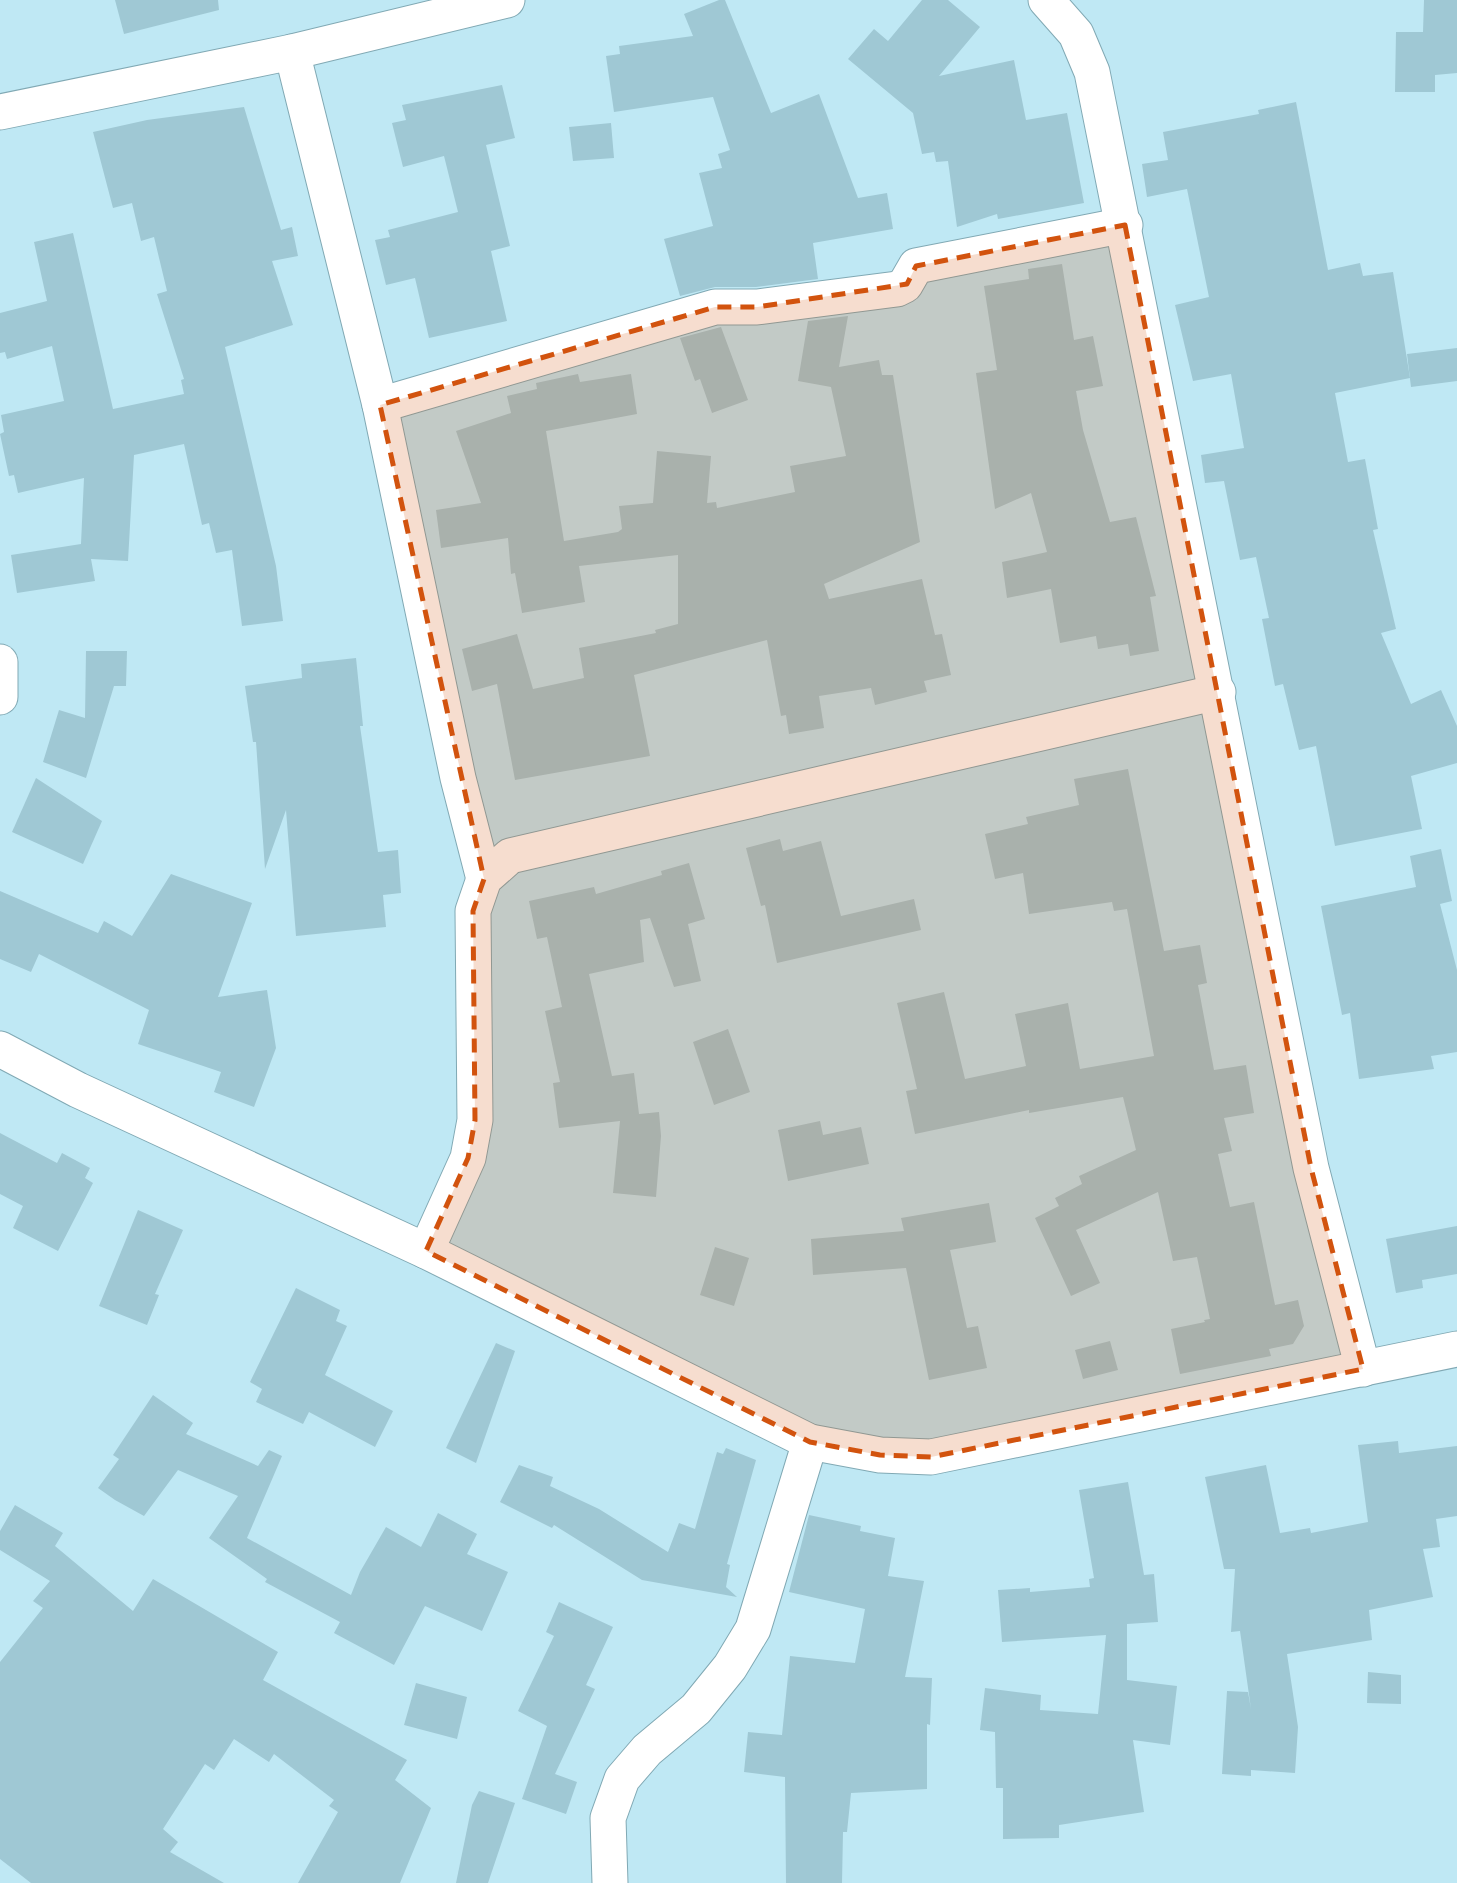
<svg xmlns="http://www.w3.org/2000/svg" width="1457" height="1883" viewBox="0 0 1457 1883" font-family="'IBM Plex Sans',sans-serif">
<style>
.building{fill:#9fc8d4}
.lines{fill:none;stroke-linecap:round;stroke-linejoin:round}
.minor-casing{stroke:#81a9b4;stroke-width:37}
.minor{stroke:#fff;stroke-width:35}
.marked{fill:#d2530e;fill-opacity:0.2;stroke:#d2530e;stroke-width:5;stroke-dasharray:14 9;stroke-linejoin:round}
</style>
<rect width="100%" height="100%" fill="#bfe8f4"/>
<g class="building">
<polygon points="115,0 218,0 219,10 124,34"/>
<polygon points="719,0 725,0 771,113 819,94 858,198 887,193 893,229 813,243 818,279 756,287 715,287 680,296 664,239 713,226 699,173 722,168 718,154 730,150 713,97 614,112 606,56 620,54 619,46 693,36 684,14"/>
<polygon points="922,0 948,0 980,27 939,76 1014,60 1026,120 1067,113 1084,203 998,219 997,214 957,227 948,161 936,162 934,152 922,154 913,113 848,59 874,29 888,41"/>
<polygon points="1424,0 1457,0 1457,73 1435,75 1435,92 1395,92 1396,32 1423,32"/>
<polygon points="502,85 515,138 486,145 510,246 491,251 507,321 429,338 415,278 386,285 375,240 390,237 388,230 458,212 444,156 403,167 392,123 406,120 402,105"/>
<polygon points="1296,102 1328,270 1360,263 1363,276 1393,272 1410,378 1335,393 1348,462 1365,459 1378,529 1373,530 1396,629 1381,633 1411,704 1441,690 1457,726 1457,763 1411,776 1422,829 1335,846 1316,746 1299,750 1283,684 1275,686 1262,619 1269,618 1256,557 1240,560 1224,481 1205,483 1201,455 1244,448 1231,374 1193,381 1175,305 1209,297 1187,189 1147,197 1142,164 1168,160 1163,132 1259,114 1258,110"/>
<polygon points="244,107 281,230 292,227 298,256 272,261 293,325 225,347 276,566 283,621 242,626 232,550 216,553 209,523 202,525 184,444 134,455 128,561 91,559 95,581 17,593 11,555 81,544 84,478 18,493 14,475 9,476 0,434 4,432 1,415 64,401 52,346 7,359 5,352 0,353 0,313 47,301 34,242 73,233 113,409 184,394 181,380 184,379 157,294 167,291 154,237 141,241 132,203 113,208 93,132 147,120"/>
<polygon points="611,123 614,158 573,161 569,127"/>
<polygon points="1062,264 1074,340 1093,336 1103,386 1076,391 1083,430 1110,522 1136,517 1156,596 1150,597 1159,651 1130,656 1128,644 1098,649 1096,636 1060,643 1051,589 1007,598 1002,562 1047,552 1031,493 995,509 976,373 997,370 984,286 1029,279 1028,269"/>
<polygon points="848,316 839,367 879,360 882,375 893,375 920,542 824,584 829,599 922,579 935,635 942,634 951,675 924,681 927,692 875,705 871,688 819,696 824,728 789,734 786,715 781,716 767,640 634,675 650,756 515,780 497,684 472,691 462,649 517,634 533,689 584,678 579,648 656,633 655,630 678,624 678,555 579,566 585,602 522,613 515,573 511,574 508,538 441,548 436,510 481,503 456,431 511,413 507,396 537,389 536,383 578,374 580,382 631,374 637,414 546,431 564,541 618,532 622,529 619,506 653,503 657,451 711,456 707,503 716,502 717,508 795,492 790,466 846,456 831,387 798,381 808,321"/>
<polygon points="721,327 748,400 712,413 700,379 695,381 680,338"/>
<polygon points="1457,348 1457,381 1411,387 1407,354"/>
<polygon points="86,651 127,651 126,686 114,686 86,778 43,762 59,710 85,718"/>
<polygon points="356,658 363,726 360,726 378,852 398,850 401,893 383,895 386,927 296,936 286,810 265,869 256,742 253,742 245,686 302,678 301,664"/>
<polygon points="1128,769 1164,951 1200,945 1207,983 1198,985 1214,1070 1246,1065 1254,1113 1224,1118 1232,1151 1218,1154 1230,1207 1254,1202 1275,1305 1298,1300 1304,1326 1293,1344 1269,1349 1271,1356 1180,1374 1171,1329 1205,1322 1204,1320 1210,1319 1197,1257 1173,1261 1158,1192 1076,1230 1100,1283 1071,1296 1035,1218 1059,1206 1055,1198 1082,1184 1079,1176 1136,1150 1123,1097 1029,1113 1029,1110 915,1134 906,1091 917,1089 897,1003 944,992 965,1079 1026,1066 1015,1014 1068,1003 1080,1069 1154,1056 1127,909 1114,911 1112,902 1029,914 1023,873 995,879 985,834 1028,824 1026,817 1079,805 1074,779"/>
<polygon points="36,778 102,821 83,864 12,832"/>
<polygon points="780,839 783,851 821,841 841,916 914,899 921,930 777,963 765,905 761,906 746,848"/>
<polygon points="1441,849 1452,901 1440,904 1457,970 1457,1052 1431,1056 1434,1069 1359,1079 1350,1013 1342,1015 1321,906 1416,887 1410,856"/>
<polygon points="689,863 705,919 688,924 701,981 674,987 650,918 640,920 644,962 589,974 612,1076 634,1073 639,1114 659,1112 661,1136 656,1197 613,1193 620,1121 559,1128 553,1083 560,1082 545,1011 562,1007 547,937 537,939 529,901 594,887 596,894 662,875 661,871"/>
<polygon points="171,874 252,903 218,997 267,990 276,1048 254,1107 214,1092 221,1072 138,1044 149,1010 39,954 31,972 0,959 0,891 98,933 104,921 132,936"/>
<polygon points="728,1029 750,1092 714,1105 693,1042"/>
<polygon points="820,1121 823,1135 861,1127 869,1164 788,1181 778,1130"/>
<polygon points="0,1133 57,1163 62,1153 90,1168 85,1178 93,1183 58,1251 13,1228 23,1206 0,1194"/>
<polygon points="989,1203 996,1242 950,1250 967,1328 978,1326 987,1368 929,1380 906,1268 813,1275 811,1239 904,1231 901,1218"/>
<polygon points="138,1210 183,1230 155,1294 159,1295 147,1325 99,1306"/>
<polygon points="1457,1226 1457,1274 1422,1280 1423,1288 1396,1293 1386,1239"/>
<polygon points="715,1247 749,1258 734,1306 700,1295"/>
<polygon points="296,1288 340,1310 336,1321 347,1326 325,1375 393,1411 375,1447 309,1412 303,1424 256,1402 262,1389 250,1382"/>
<polygon points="1110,1341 1118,1370 1083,1379 1075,1350"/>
<polygon points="496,1343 515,1351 476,1463 446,1448"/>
<polygon points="153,1395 193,1423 186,1434 258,1466 269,1450 282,1456 247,1538 351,1595 360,1572 386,1527 421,1547 438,1513 477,1534 467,1554 508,1572 482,1631 425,1606 394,1665 334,1633 340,1622 265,1582 267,1579 209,1538 238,1496 178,1470 144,1516 115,1500 98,1488 119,1459 113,1455"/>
<polygon points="1398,1441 1399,1453 1457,1446 1457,1516 1436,1519 1440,1547 1423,1549 1433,1597 1369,1610 1372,1640 1287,1654 1298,1727 1295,1773 1251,1770 1251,1776 1222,1774 1227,1691 1248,1692 1251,1709 1240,1631 1231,1632 1235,1569 1224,1569 1205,1477 1266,1465 1280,1533 1310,1528 1311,1533 1368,1522 1358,1445"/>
<polygon points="726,1448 756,1460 727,1564 730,1565 726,1587 737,1597 642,1580 554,1525 552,1528 500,1502 519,1465 553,1477 550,1486 599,1509 668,1552 679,1523 695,1529 717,1452 723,1454"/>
<polygon points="1128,1482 1144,1575 1154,1574 1158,1622 1127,1624 1127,1680 1177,1686 1170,1745 1133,1740 1144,1812 1059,1825 1059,1838 1003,1839 1003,1788 996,1788 995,1732 980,1730 985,1688 1041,1695 1040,1710 1098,1714 1106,1635 1002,1642 998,1590 1030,1588 1030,1592 1090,1587 1089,1579 1094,1578 1079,1490"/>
<polygon points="15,1505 63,1533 55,1546 133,1611 153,1579 278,1652 263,1680 407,1760 395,1780 431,1808 400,1883 298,1883 338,1812 329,1806 334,1800 274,1754 269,1762 234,1739 214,1770 205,1764 163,1829 178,1842 170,1852 224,1883 31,1883 0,1859 0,1662 43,1608 33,1601 50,1581 0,1550 0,1531"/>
<polygon points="809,1515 861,1526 860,1531 895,1538 888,1576 924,1581 905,1677 932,1678 930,1725 927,1724 927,1789 851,1793 847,1832 843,1832 842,1883 786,1883 785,1777 744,1772 748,1732 782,1735 790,1656 855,1663 865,1609 789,1592"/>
<polygon points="559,1602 613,1627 586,1685 595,1689 555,1774 577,1782 566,1814 522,1799 547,1726 518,1711 554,1636 546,1632"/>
<polygon points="1368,1672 1401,1675 1401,1704 1367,1703"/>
<polygon points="416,1683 467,1697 457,1739 404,1725"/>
<polygon points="479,1791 515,1803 488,1883 456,1883 472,1805"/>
</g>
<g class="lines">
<g class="minor-casing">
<g id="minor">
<polyline points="1046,0 1076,34 1092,72 1311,1168 1363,1369"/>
<polyline points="292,52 380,405 458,778 484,879"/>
<polyline points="0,112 292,52 507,0"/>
<polyline points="380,405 715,307 757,307 897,289 905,285 916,266 1125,225"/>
<polyline points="0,662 0,697"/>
<polyline points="0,1049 78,1090 426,1251 810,1442 880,1455 931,1457 1457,1349"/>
<polyline points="426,1251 468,1158 475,1120 473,911 484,879 510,856 1218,692"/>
<polyline points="610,1883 608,1818 622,1779 647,1750 696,1709 730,1667 753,1629 810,1442"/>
</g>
</g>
<use href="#minor" class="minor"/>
</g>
<path class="marked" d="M1125 225 1311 1168 1363 1369 931 1457 880 1455 810 1442 426 1251 468 1158 475 1120 473 911 484 879 380 405 715 307H757L907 284 916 266Z"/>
</svg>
